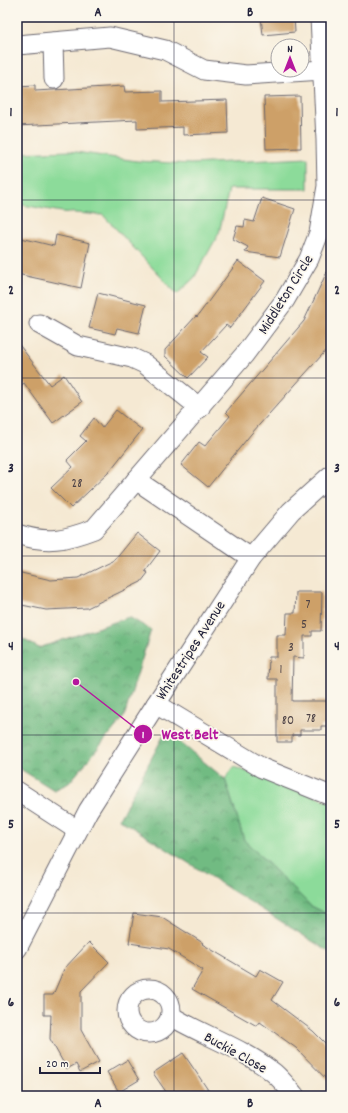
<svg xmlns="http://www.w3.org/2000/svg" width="348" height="1113" viewBox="0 0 348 1113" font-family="Dekko,sans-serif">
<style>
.green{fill:#8cdb9a;stroke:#577e6a}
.forest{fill:url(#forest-crowns);stroke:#4a6e5e}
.building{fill:#cda068}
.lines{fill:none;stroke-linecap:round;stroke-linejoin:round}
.minor-casing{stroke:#6c6870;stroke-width:21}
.minor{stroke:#fff;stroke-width:19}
.grid{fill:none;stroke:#22223b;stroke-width:1;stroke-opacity:0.55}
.labels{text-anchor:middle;stroke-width:3.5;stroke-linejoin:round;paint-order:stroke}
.number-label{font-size:13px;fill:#4d4246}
.street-label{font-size:15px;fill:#22223b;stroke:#fbf7ec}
.leader{fill:none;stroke:#b5179e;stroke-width:1.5}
.callout-dot{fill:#b5179e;stroke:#fbf7ec;stroke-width:1.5}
.mark-label{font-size:12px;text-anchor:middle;font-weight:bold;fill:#fff}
.callout-label{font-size:16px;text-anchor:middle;font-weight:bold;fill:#b5179e;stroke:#fbf7ec;stroke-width:3.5;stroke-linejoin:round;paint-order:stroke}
.neatline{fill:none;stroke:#22223b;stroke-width:1.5}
.grid-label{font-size:13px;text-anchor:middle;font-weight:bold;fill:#22223b}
</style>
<defs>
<pattern id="forest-crowns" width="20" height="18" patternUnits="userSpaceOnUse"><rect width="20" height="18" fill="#71bb82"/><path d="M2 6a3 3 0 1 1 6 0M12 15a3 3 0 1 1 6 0" fill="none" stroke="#5c986c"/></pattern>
</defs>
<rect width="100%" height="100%" fill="#fbf7ec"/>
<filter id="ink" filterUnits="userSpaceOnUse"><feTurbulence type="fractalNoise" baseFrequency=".025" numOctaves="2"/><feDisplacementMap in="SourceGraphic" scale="8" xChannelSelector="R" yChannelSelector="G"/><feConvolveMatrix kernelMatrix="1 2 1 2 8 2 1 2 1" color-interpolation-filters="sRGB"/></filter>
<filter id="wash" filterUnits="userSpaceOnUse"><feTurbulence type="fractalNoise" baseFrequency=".012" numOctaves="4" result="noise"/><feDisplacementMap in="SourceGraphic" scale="16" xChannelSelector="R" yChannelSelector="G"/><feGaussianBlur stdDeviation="0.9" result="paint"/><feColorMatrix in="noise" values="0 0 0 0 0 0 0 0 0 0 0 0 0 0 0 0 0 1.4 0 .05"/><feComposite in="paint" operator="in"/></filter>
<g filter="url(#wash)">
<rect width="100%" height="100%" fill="#f5e9d3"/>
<g class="green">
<polygon points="69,151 137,161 191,164 308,158 308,189 229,189 219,233 194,278 177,294 103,215 62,212 17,204 17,153"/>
<polygon points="234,767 331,802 331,916 311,906 244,840 225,779"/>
</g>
<g class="forest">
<polygon points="129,617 151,630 124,717 69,783 54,790 17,767 17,636 39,648"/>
<polygon points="166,731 225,779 244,840 311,906 331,916 331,953 119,819"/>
</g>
<g id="blocks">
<g class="building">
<polygon points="261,17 294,17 295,32 263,35"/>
<polygon points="35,85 35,91 124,86 125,92 162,91 162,102 227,100 228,133 183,135 183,127 137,129 137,120 17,126 17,86"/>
<polygon points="300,96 301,148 266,149 264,97"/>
<polygon points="262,198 295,209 280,257 245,252 248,247 233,239 237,226 244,227 245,220 254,222"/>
<polygon points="56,235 90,243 81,288 17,274 17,237 54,246"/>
<polygon points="238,261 265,281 230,328 226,325 201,352 208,357 188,378 165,356 165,350 196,316 197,317"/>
<polygon points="331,263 331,345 251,434 208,487 181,465 199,442 205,446 230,416 226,412 304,321"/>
<polygon points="98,293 146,305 139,333 117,328 115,334 89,328"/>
<polygon points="17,342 50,385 64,375 82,402 53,423 24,383 17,389"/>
<polygon points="116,410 142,430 108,473 71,508 51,488 73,467 67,460 86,441 80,436 94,418 102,428"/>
<polygon points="137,533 160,551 145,571 148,573 141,582 87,608 46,610 17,604 17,572 51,580 78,578 115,560"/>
<polygon points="296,592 322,592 321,631 312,631 312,636 304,636 304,658 293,657 292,701 331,701 331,726 321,726 321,730 300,730 300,735 292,735 292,742 277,742 277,679 268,679 269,657 277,657 277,635 286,635 287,613 295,613"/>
<polygon points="134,913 162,917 203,943 202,944 256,976 260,969 283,982 272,1000 313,1031 331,1049 331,1084 296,1048 260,1022 257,1026 192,989 203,970 169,949 129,943"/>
<polygon points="89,942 109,962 81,991 81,1030 99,1062 80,1072 76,1064 67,1069 50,1039 51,1015 44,1015 44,995 53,995 64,969"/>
<polygon points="183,1053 196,1072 212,1096 169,1096 153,1073"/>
<polygon points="127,1060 139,1080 119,1092 107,1072"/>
</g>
</g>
</g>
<g filter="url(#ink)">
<use href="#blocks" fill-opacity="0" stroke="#6c6870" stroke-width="1"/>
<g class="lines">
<g class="minor-casing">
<g id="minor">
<polyline points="53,42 54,79"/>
<polyline points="17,45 110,37 165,50 204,70 246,75 323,70"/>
<polyline points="39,324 78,346 132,358 145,364 200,408"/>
<polyline points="136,480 251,558"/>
<path d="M17 534C47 544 65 540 94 529L244 355 285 300 309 259 319 233 327 186 326 140 320 17"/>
<polyline points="156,704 262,768 331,796"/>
<polyline points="17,791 77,830"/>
<polyline points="17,949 88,811 156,704 251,558 291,511 331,475"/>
<circle cx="149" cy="1011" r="22"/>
<path d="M171 1016C204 1036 243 1048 274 1073 282 1080 289 1089 295 1096"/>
</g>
</g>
<use href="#minor" class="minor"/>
</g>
</g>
<path class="grid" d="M174 17V1096M17 200H331M17 378H331M17 556H331M17 735H331M17 913H331"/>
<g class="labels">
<g class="number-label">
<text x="77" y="487">28</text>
<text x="308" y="608">7</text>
<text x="304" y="628">5</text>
<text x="291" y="651">3</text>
<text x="281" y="673">1</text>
<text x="311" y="722">78</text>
<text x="288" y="724">80</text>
</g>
<g class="street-label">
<text transform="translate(285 294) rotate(-58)" y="5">Middleton Circle</text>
<text transform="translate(190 650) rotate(-57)" y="5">Whitestripes Avenue</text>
<text transform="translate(236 1052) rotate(29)" y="5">Buckie Close</text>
</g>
</g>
<path class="leader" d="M76 682L143 734"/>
<g class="callout-dot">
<circle cx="76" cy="682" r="4"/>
<circle cx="143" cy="734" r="10"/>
</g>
<g class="mark-label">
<text x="143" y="738">1</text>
</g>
<g class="callout-label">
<text x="190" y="739">West Belt</text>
</g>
<rect width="348" height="1113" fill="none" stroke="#fbf7ec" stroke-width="44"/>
<g transform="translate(290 58)"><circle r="19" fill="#fbf7ec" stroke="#a4a2a5"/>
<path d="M0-3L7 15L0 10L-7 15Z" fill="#b5179e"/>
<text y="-6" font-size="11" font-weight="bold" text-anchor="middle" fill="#22223b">N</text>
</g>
<path d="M40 1067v6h60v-6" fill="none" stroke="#22223b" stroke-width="2"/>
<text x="46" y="1067" font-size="12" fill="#22223b" stroke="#fbf7ec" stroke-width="3" paint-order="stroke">20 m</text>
<rect x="22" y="22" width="304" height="1069" class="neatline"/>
<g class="grid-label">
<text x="98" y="16">A</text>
<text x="250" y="16">B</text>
<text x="11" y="116">1</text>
<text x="337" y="116">1</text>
<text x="11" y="294">2</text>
<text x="337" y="294">2</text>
<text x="11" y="472">3</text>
<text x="337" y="472">3</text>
<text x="11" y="650">4</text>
<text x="337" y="650">4</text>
<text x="11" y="828">5</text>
<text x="337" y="828">5</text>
<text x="11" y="1006">6</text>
<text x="337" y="1006">6</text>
<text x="98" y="1107">A</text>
<text x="250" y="1107">B</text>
</g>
</svg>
